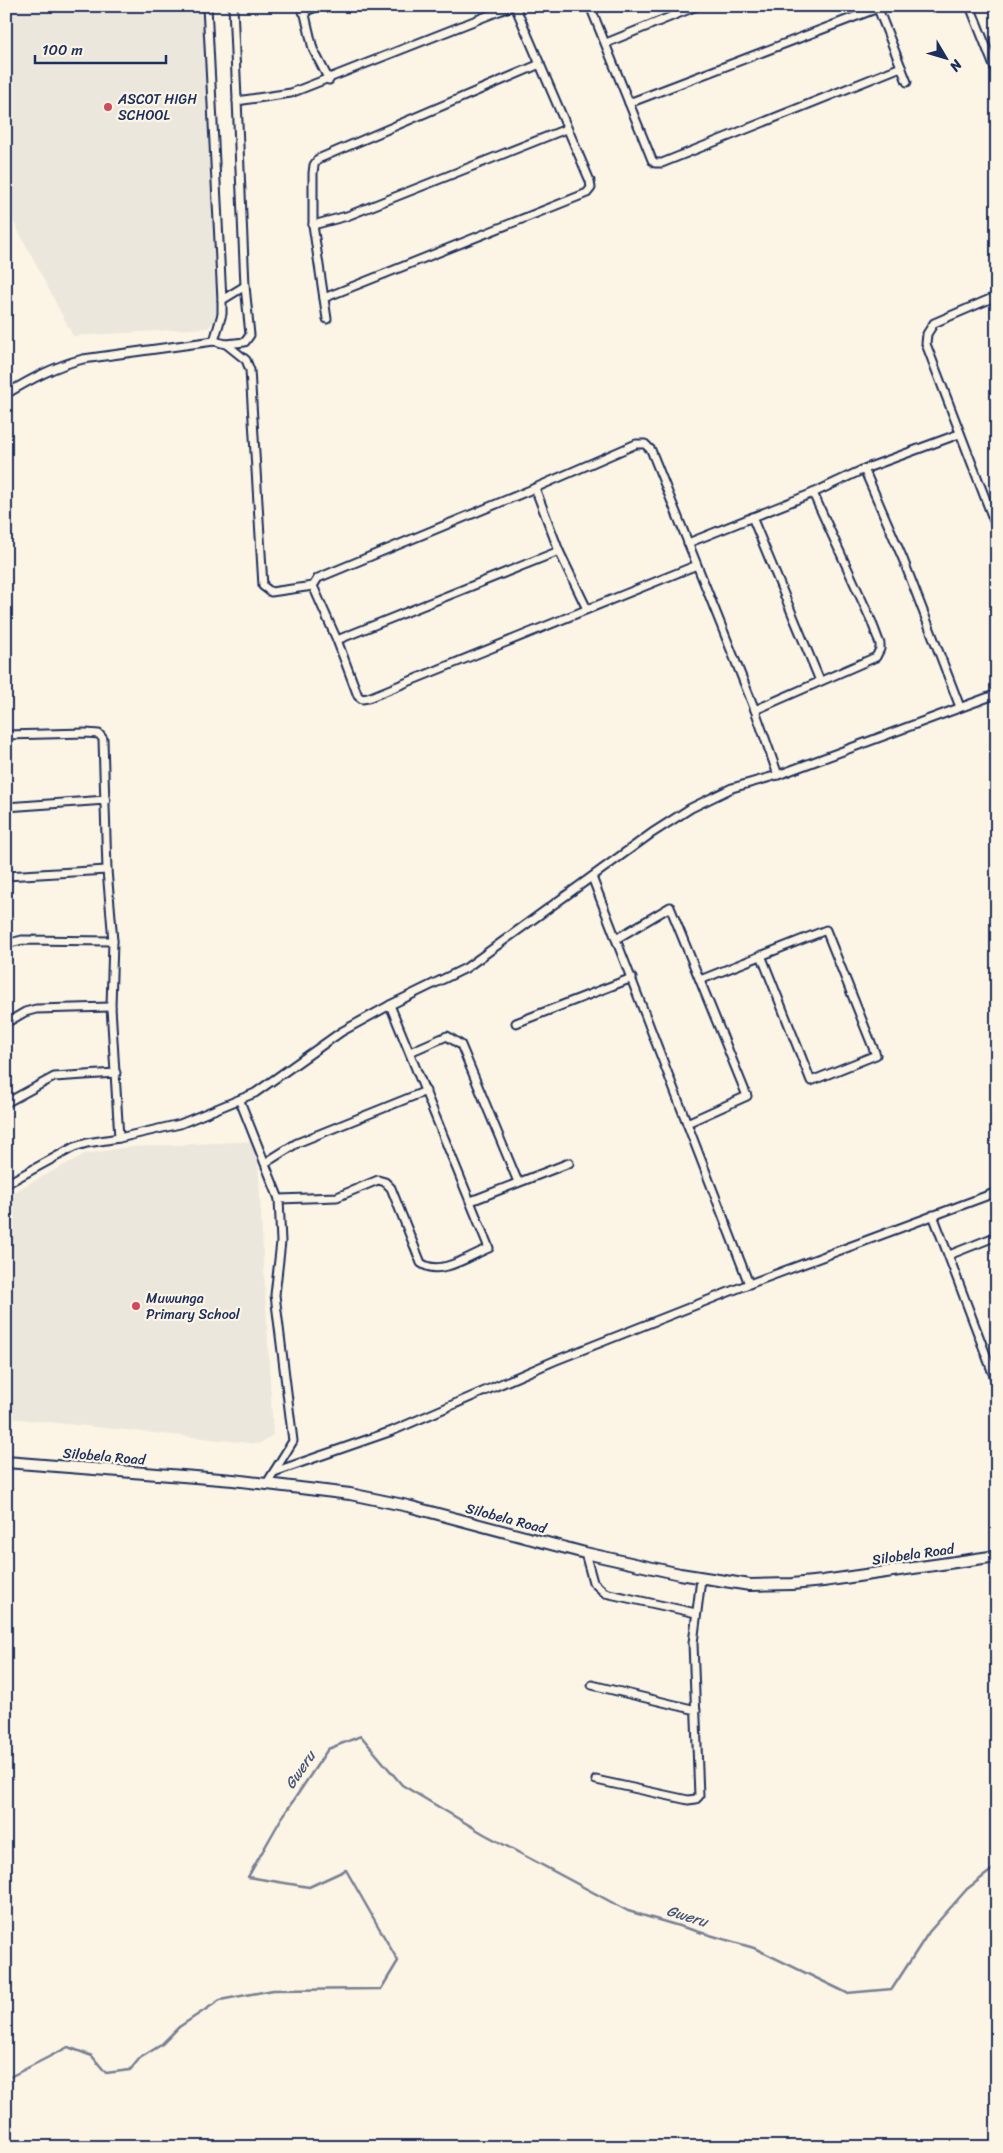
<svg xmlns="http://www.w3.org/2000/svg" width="1003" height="2153" viewBox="0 0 1003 2153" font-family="Sriracha,sans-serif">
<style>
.built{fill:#ece7dc}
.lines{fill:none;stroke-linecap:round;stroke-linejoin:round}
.stream{stroke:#767f94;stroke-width:2.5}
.street-casing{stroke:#1b2f5e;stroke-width:11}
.secondary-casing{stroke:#1b2f5e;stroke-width:14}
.street{stroke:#fcf5e5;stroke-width:7}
.secondary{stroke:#fcf5e5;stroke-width:10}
.poi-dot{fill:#d1495b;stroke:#fcf5e5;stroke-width:2}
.labels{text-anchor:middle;stroke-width:4.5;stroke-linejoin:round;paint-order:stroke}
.poi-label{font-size:14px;fill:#1b2f5e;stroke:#fcf5e5;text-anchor:start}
.street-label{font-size:14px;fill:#1b2f5e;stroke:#fcf5e5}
.water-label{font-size:15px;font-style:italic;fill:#485779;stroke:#fcf5e5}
</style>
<rect width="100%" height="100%" fill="#fcf5e5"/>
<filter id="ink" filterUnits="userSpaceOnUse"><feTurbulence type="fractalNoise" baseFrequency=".02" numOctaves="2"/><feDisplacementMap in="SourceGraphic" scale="10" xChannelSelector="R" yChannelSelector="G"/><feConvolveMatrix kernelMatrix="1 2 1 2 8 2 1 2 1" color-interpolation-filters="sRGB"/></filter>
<g filter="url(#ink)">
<g class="built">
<polygon points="6,6 204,6 220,315 208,328 73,336 6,207"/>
<polygon points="257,1141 273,1435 259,1444 9,1418 6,1415 6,1196 85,1154 129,1147"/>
</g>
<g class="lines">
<polyline class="stream" points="6,2079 68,2047 92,2056 106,2073 130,2070 140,2058 161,2045 179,2027 220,2000 273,1990 381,1989 398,1961 346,1870 309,1887 248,1877 281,1819 328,1749 361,1736 402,1785 484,1834 628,1911 754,1948 847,1993 892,1989 929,1932 967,1889 997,1866"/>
<g class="street-casing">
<g id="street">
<polyline points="303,6 313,49 329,80"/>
<polyline points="590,6 652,160 655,163 662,163 901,67"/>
<polyline points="877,6 907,82"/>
<polyline points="970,6 997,74"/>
<polyline points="303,12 319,6"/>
<polyline points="606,43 697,6"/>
<polyline points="237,101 291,93 512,6"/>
<polyline points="629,103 878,8"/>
<polyline points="313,225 347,216 566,129"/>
<polyline points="997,296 934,323 927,334 926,344 997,529"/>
<polyline points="324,298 587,193 591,188 590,181 515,6"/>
<polyline points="222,300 245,286"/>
<polyline points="327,319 313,225 313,173 314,165 318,159 540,64"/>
<polyline points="214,341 226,344 245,342 250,335 245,286 233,6"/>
<polyline points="226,344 246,360 250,370 263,586 271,592 313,586"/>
<path d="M6 394C31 379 55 366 83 359L214 341 222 314V300L207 6"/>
<polyline points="864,469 903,559 960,707"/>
<polyline points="535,488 559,551 587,609"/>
<polyline points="813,493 864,469 959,434"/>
<polyline points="752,517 820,681"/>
<polyline points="688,543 813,493 871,620 880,644 880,649 876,657 755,710"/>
<polyline points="697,565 368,698 362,699 358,696 337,640 313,586 318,578 535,488 636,444 645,444 651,450 755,710 778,775"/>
<polyline points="337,640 559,551"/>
<polyline points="6,735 86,733 99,734 103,739 107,870 113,941 111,1007 119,1138 87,1143 74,1147 6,1184"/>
<polyline points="6,807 106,800"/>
<polyline points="6,876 107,870"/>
<polyline points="592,877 749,1284"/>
<polyline points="616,939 670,907 747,1096 687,1123"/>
<polyline points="6,944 22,940 113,941"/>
<polyline points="700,980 826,930 876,1055 811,1081 761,955"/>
<polyline points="6,1023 25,1012 36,1009 111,1007"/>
<polyline points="516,1023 632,978"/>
<polyline points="410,1052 447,1036 461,1045 518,1182"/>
<polyline points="240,1101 279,1199 281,1242 275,1295 293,1441 267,1483"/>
<polyline points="6,1103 54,1077 116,1073"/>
<polyline points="119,1138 180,1124 255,1093 341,1032 390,1005 466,968 652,833 691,808 732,788 778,775 997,694"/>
<polyline points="265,1163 297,1143 426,1091"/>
<path d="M279 1199 337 1197 378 1180 385 1182 391 1188 421 1263C440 1277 469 1256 489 1248L390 1005"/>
<polyline points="471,1201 569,1163"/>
<polyline points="933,1215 997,1384"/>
<polyline points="949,1255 997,1236"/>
<polyline points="274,1472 392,1431 554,1361 749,1284 997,1192"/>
<polyline points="585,1553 593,1582 605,1593 696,1613"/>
<polyline points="592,1685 696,1710"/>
<polyline points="596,1780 688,1800 696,1799 699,1796 693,1643 701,1579"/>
</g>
</g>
<g class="secondary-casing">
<polyline id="secondary" points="6,1462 233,1480 350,1494 408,1506 585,1553 680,1574 750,1585 792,1584 823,1581 997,1556"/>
</g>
<use href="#street" class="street"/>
<use href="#secondary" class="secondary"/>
</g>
</g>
<g class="poi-dot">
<circle cx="108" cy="107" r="5"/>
<circle cx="136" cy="1306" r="5"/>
</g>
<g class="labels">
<g class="poi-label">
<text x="118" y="104">ASCOT HIGH<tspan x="118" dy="16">SCHOOL</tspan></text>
<text x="146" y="1303">Muwunga<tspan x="146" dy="16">Primary School</tspan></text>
</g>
<g class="street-label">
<text transform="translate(104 1456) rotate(5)" y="5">Silobela Road</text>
<text transform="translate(506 1518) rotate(15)" y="5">Silobela Road</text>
<text transform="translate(913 1554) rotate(-8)" y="5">Silobela Road</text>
</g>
<g class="water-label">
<text transform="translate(300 1770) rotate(-56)" y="5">Gweru</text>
<text transform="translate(687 1916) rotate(17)" y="5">Gweru</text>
</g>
</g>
<rect width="1003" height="2153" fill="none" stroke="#fcf5e5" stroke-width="25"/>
<rect x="12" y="12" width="978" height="2128" fill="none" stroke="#1b2f5e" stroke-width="2" filter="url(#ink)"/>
<g transform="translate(946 58) rotate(128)" stroke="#fcf5e5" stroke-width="4" paint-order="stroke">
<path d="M0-4L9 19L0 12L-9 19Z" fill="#1b2f5e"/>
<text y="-8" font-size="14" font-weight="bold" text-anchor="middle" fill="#1b2f5e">N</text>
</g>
<path d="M35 55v8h131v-8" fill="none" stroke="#1b2f5e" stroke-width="2.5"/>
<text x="42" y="55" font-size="15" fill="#1b2f5e" stroke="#fcf5e5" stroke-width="4" paint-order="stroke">100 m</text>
</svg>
